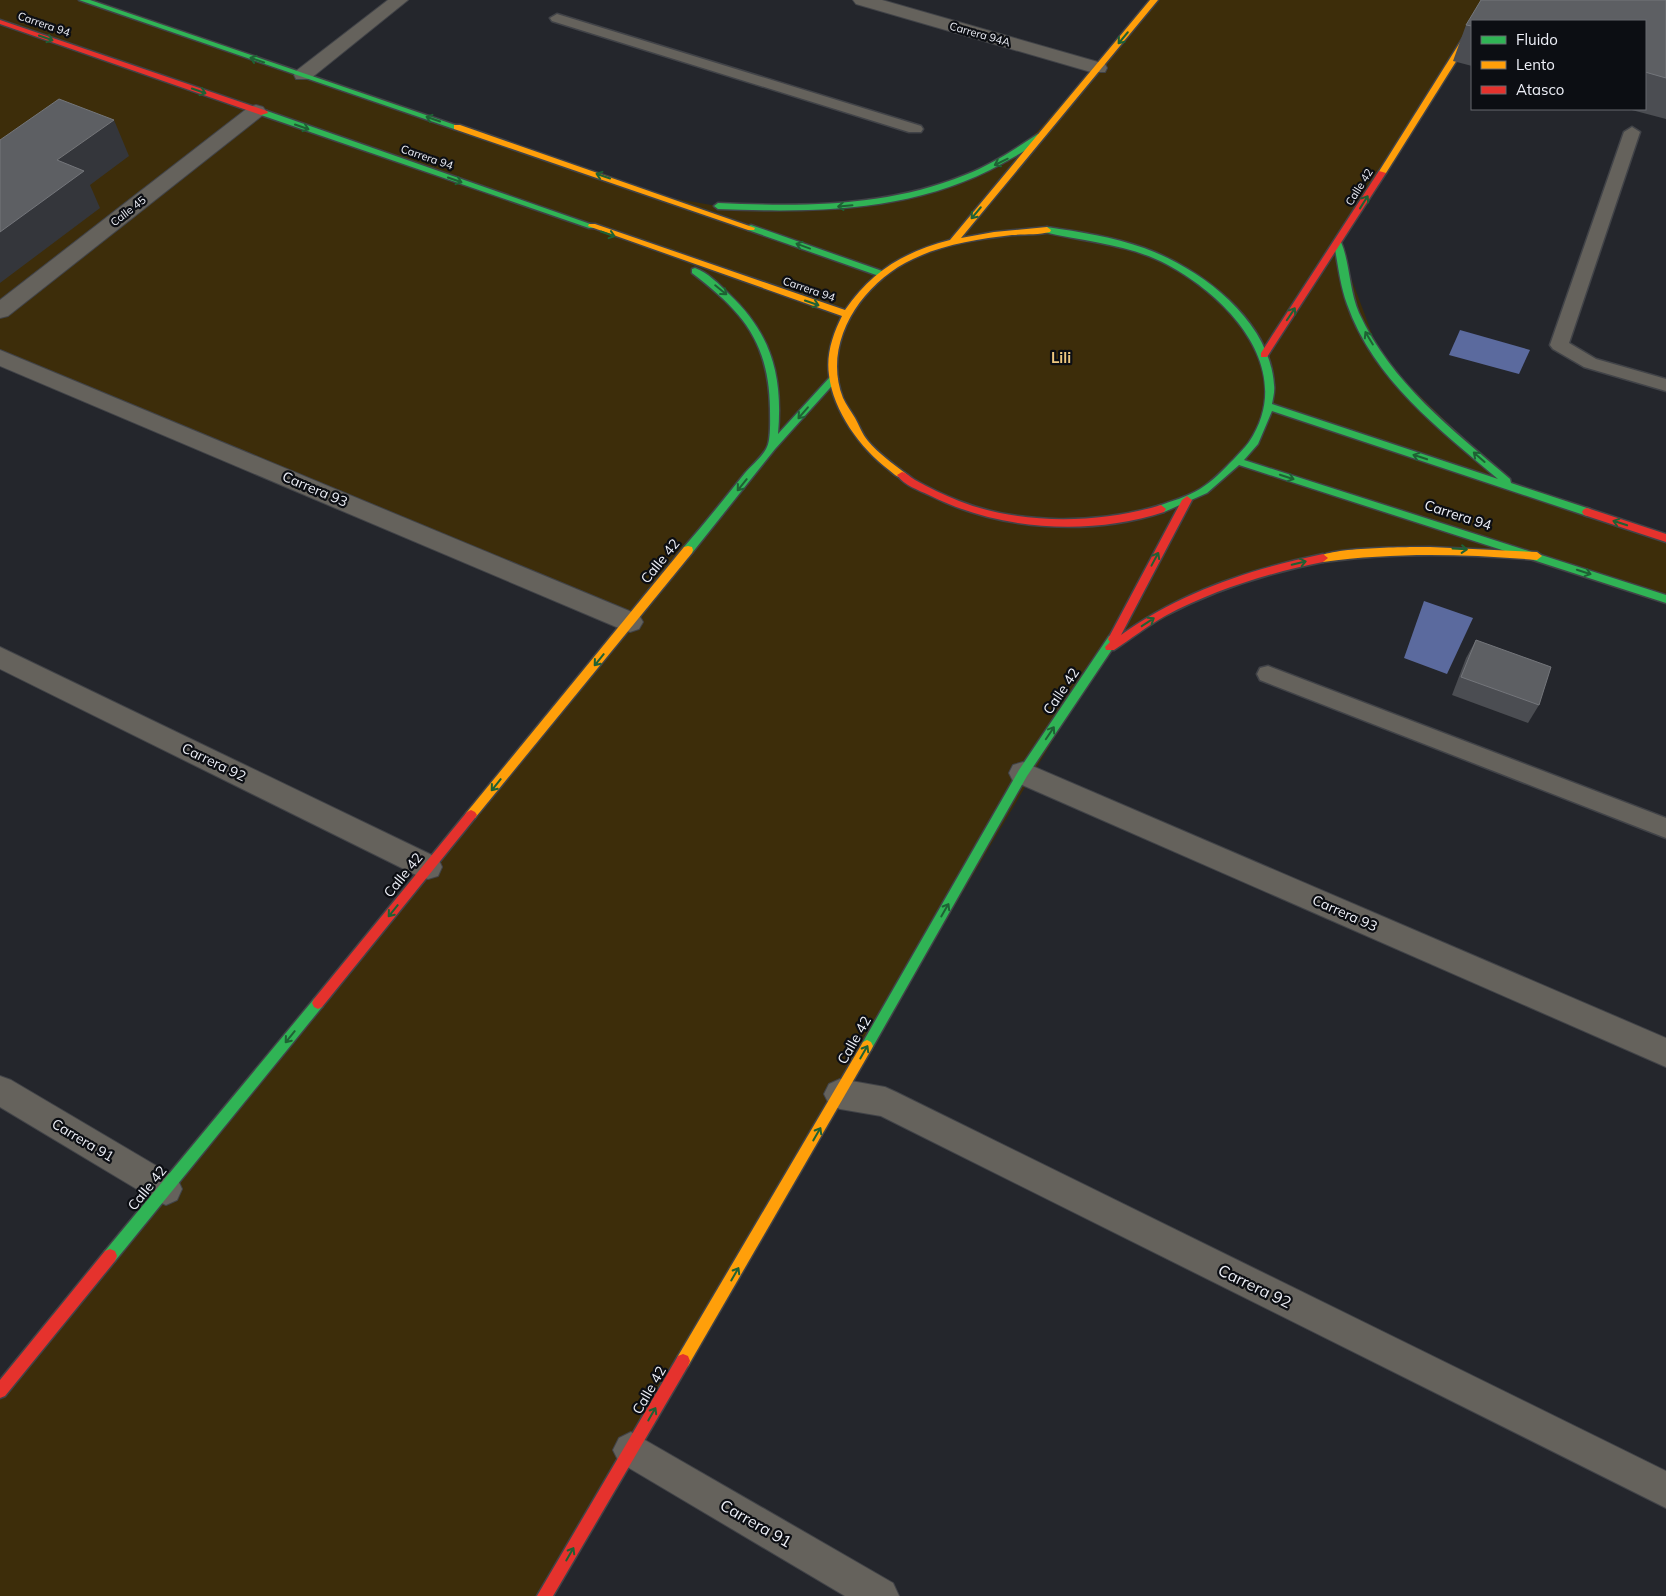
<svg xmlns="http://www.w3.org/2000/svg" width="1666" height="1596" viewBox="0 0 1666 1596" font-family="Mulish,sans-serif">
<style>
.green{fill:#3d2d0a}
.water{fill:#5b6a9e}
.lines{fill:none;stroke-linecap:round;stroke-linejoin:round}
.lane-casing{stroke:#414348;stroke-width:3}
.street-casing{stroke:#414348;stroke-width:2}
.fast-casing{stroke:#414348;stroke-width:3}
.slow-casing{stroke:#414348;stroke-width:3}
.jam-casing{stroke:#414348;stroke-width:3}
.lane{fill:#65625c;fill-rule:evenodd}
.street{fill:#65625c;fill-rule:evenodd}
.fast{fill:#30b455;fill-rule:evenodd}
.slow{fill:#ff9f0a;fill-rule:evenodd}
.jam{fill:#e5322d;fill-rule:evenodd}
.wall{fill:#4b4d52}
.shaded-wall{fill:#34363b}
.building{fill:#5d5f63;stroke:#74767b}
.oneway{stroke:#1e6134}
.labels{text-anchor:middle;stroke-width:4.5;stroke-linejoin:round;paint-order:stroke}
.far-street-label{font-size:11px;fill:#eef0f8;stroke:#0c0e13}
.street-label{font-size:14px;fill:#eef0f8;stroke:#0c0e13}
.neighbourhood-label{font-size:15px;font-weight:bold;fill:#efc881;stroke:#0c0e13}
.near-street-label{font-size:16px;fill:#eef0f8;stroke:#0c0e13}
</style>
<rect width="100%" height="100%" fill="#24262c"/>
<polygon class="green" points="0,0 83,0 666,197 711,205 758,209 898,198 1015,156 1154,0 1491,0 1472,21 1338,243 1381,358 1516,489 1666,538 1666,599 1537,556 1378,551 1232,582 1107,649 545,1596 0,1596 0,1391 629,622 0,357"/>
<g class="water">
<polygon points="1460,330 1530,350 1519,374 1449,355"/>
<polygon points="1424,601 1473,618 1447,674 1404,658"/>
</g>
<g class="lines">
<g class="lane-casing">
<g id="lane">
<polygon points="557,14 921,126 923,129 921,132 909,132 552,21 550,18"/>
<polygon points="1632,127 1640,132 1569,343 1596,359 1666,379 1666,391 1584,367 1553,349 1550,345 1624,132"/>
<polygon points="1268,666 1666,818 1666,838 1260,680 1257,674 1260,668"/>
</g>
</g>
<g class="street-casing">
<g id="street">
<polygon points="388,0 408,0 310,79 296,79 294,75 296,71"/>
<polygon points="853,0 882,0 1105,64 1107,68 1105,72 1091,72 856,4"/>
<polygon points="256,105 263,107 266,111 263,115 8,316 0,318 0,300 249,107"/>
<polygon points="0,350 639,615 643,622 639,629 630,632 621,629 0,366"/>
<polygon points="0,647 438,858 442,867 438,876 428,879 418,876 0,669"/>
<polygon points="1023,762 1666,1038 1666,1067 1013,781 1009,773 1013,765"/>
<polygon points="0,1076 11,1080 177,1178 182,1189 177,1200 166,1205 155,1200 0,1107"/>
<polygon points="840,1079 885,1087 896,1092 1666,1471 1666,1508 881,1116 840,1109 829,1104 824,1094 829,1084"/>
<polygon points="631,1432 893,1583 899,1596 845,1596 619,1462 613,1450 619,1438"/>
</g>
</g>
<g class="fast-casing">
<g id="fast">
<polygon points="79,0 90,0 461,127 454,129"/>
<polygon points="261,111 267,111 596,226 595,228 589,228 261,115"/>
<path d="M1038 134 1045 136C1034 147 1017 155 1003 163 916 212 815 213 718 209L714 206 718 203C802 207 886 207 965 175 991 165 1015 149 1038 134Z"/>
<polygon points="751,225 885,272 886,274 885,276 879,276 748,230 748,226"/>
<path d="M1047 227C1080 232 1113 237 1144 248 1200 268 1270 320 1274 385 1275 391 1273 398 1272 404L1498 479C1440 430 1373 379 1347 304 1340 285 1338 264 1334 244L1335 242H1341C1350 263 1349 290 1359 313 1391 383 1453 430 1510 479L1511 483 1590 509 1592 512 1587 516 1272 411 1258 444 1244 460 1666 595V603L1239 465 1207 493 1164 512H1158L1156 509 1158 506C1172 501 1187 497 1200 489 1213 481 1223 470 1234 459 1239 453 1245 448 1249 442 1297 370 1229 298 1168 265 1129 244 1086 242 1044 232L1043 230Z"/>
<path d="M695 268C707 272 720 285 729 294 772 334 783 377 778 434L830 377H836L838 379 775 449 692 553H684L683 550 684 547C705 523 725 498 745 473 752 465 763 456 767 447 771 439 770 418 770 409 769 342 743 312 692 273V269Z"/>
<polygon points="1113,635 1118,639 1117,642 1027,776 871,1050 867,1052 863,1050 861,1046 863,1042 1019,770 1109,636"/>
<polygon points="318,997 322,999 324,1003 322,1007 115,1261 110,1263 105,1261 103,1256 105,1251 314,999"/>
</g>
</g>
<g class="slow-casing">
<g id="slow">
<path d="M1150 0H1158L961 238 994 232 1047 227 1051 230 1050 232C1038 235 1025 234 1012 235 978 239 944 244 913 259 863 282 821 342 843 398 846 405 851 411 855 418 859 425 862 434 868 441 878 453 892 463 905 473L907 475 905 477C898 479 894 474 889 470 861 449 833 411 829 375 826 354 833 334 842 316L588 226 589 224H595L845 310C872 271 904 252 950 240Z"/>
<polygon points="1469,28 1472,28 1472,36 1386,173 1379,175 1378,173"/>
<polygon points="454,125 460,125 755,228 754,230 748,230 454,129"/>
<polygon points="688,546 692,547 693,550 692,553 475,818 467,818 465,815 467,812 684,547"/>
<path d="M1430 547 1537 552 1542 556 1537 560C1465 554 1395 552 1323 562L1318 558C1326 547 1412 547 1430 547Z"/>
<polygon points="867,1040 871,1042 873,1046 871,1050 688,1366 683,1368 678,1366 676,1361 678,1356 863,1042"/>
</g>
</g>
<g class="jam-casing">
<g id="jam">
<polygon points="0,20 267,111 268,113 261,115 0,24"/>
<polygon points="1379,171 1386,173 1267,357 1261,357 1261,353"/>
<path d="M902 472C907 473 910 477 915 480 929 488 944 495 959 501 1020 525 1099 524 1161 505L1166 509 1164 512C1090 536 1000 531 929 495 918 490 904 485 897 475Z"/>
<path d="M1187 496 1192 500 1121 635C1181 592 1251 569 1323 554L1328 558 1323 562C1268 573 1214 590 1165 616 1147 626 1131 639 1114 650H1106L1105 647 1110 642 1108 639 1182 500Z"/>
<polygon points="1587,508 1666,534 1666,542 1584,515 1582,512 1584,509"/>
<polygon points="471,810 475,812 477,815 475,818 322,1007 318,1009 314,1007 312,1003 314,999 467,812"/>
<polygon points="110,1249 115,1251 117,1256 115,1261 5,1396 0,1398 0,1380 105,1251"/>
<polygon points="683,1354 688,1356 690,1361 688,1366 553,1596 537,1596 678,1356"/>
</g>
</g>
<use href="#lane" class="lane"/>
<use href="#street" class="street"/>
<use href="#fast" class="fast"/>
<use href="#slow" class="slow"/>
<use href="#jam" class="jam"/>
</g>
<g class="wall">
<polygon points="1481,0 1666,0 1666,119 1628,109 1645,109 1645,21 1472,21 1472,66 1453,61 1466,25"/>
<polygon points="1476,640 1539,705 1528,723 1452,695 1466,658"/>
</g>
<polygon class="shaded-wall" points="114,120 129,156 90,185 100,208 0,283 0,232 57,160"/>
<g class="building">
<polygon points="1481,0 1666,0 1666,78 1645,72 1645,21 1472,21 1472,26 1466,25"/>
<polygon points="59,99 114,120 57,160 84,171 0,232 0,140"/>
<polygon points="1476,640 1551,667 1539,705 1461,677"/>
</g>
<defs><path id="oneway-shaft" d="M-6 0H5M1.5-3L5.5 0L1.5 3" fill="none" stroke-width="1.6" stroke-linecap="round" stroke-linejoin="round" transform="scale(1.25)"/></defs>
<g class="oneway">
<use href="#oneway-shaft" transform="translate(46 38) rotate(19)"/>
<use href="#oneway-shaft" transform="translate(1123 38) rotate(130)"/>
<use href="#oneway-shaft" transform="translate(257 60) rotate(-161)"/>
<use href="#oneway-shaft" transform="translate(199 91) rotate(19)"/>
<use href="#oneway-shaft" transform="translate(433 119) rotate(-161)"/>
<use href="#oneway-shaft" transform="translate(302 127) rotate(19)"/>
<use href="#oneway-shaft" transform="translate(1001 162) rotate(154)"/>
<use href="#oneway-shaft" transform="translate(603 176) rotate(-161)"/>
<use href="#oneway-shaft" transform="translate(455 180) rotate(19)"/>
<use href="#oneway-shaft" transform="translate(1364 202) rotate(-58)"/>
<use href="#oneway-shaft" transform="translate(845 206) rotate(175)"/>
<use href="#oneway-shaft" transform="translate(976 213) rotate(130)"/>
<use href="#oneway-shaft" transform="translate(608 234) rotate(19)"/>
<use href="#oneway-shaft" transform="translate(803 246) rotate(-160)"/>
<use href="#oneway-shaft" transform="translate(721 290) rotate(39)"/>
<use href="#oneway-shaft" transform="translate(812 303) rotate(19)"/>
<use href="#oneway-shaft" transform="translate(1291 314) rotate(-56)"/>
<use href="#oneway-shaft" transform="translate(1369 338) rotate(-121)"/>
<use href="#oneway-shaft" transform="translate(803 413) rotate(131)"/>
<use href="#oneway-shaft" transform="translate(1420 457) rotate(-162)"/>
<use href="#oneway-shaft" transform="translate(1479 457) rotate(-139)"/>
<use href="#oneway-shaft" transform="translate(1287 477) rotate(18)"/>
<use href="#oneway-shaft" transform="translate(742 485) rotate(129)"/>
<use href="#oneway-shaft" transform="translate(1620 523) rotate(-162)"/>
<use href="#oneway-shaft" transform="translate(1460 549) rotate(3)"/>
<use href="#oneway-shaft" transform="translate(1155 559) rotate(-62)"/>
<use href="#oneway-shaft" transform="translate(1299 563) rotate(-14)"/>
<use href="#oneway-shaft" transform="translate(1584 572) rotate(18)"/>
<use href="#oneway-shaft" transform="translate(1148 622) rotate(-33)"/>
<use href="#oneway-shaft" transform="translate(599 660) rotate(129)"/>
<use href="#oneway-shaft" transform="translate(1050 733) rotate(-56)"/>
<use href="#oneway-shaft" transform="translate(496 785) rotate(129)"/>
<use href="#oneway-shaft" transform="translate(945 910) rotate(-60)"/>
<use href="#oneway-shaft" transform="translate(393 911) rotate(129)"/>
<use href="#oneway-shaft" transform="translate(290 1037) rotate(129)"/>
<use href="#oneway-shaft" transform="translate(864 1052) rotate(-60)"/>
<use href="#oneway-shaft" transform="translate(817 1134) rotate(-60)"/>
<use href="#oneway-shaft" transform="translate(735 1274) rotate(-60)"/>
<use href="#oneway-shaft" transform="translate(652 1414) rotate(-60)"/>
<use href="#oneway-shaft" transform="translate(570 1554) rotate(-60)"/>
</g>
<g class="labels">
<g class="far-street-label">
<text transform="translate(44 24) rotate(19)" y="4">Carrera 94</text>
<text transform="translate(980 34) rotate(16)" y="4">Carrera 94A</text>
<text transform="translate(427 157) rotate(19)" y="4">Carrera 94</text>
<text transform="translate(1359 187) rotate(-58)" y="4">Calle 42</text>
<text transform="translate(128 211) rotate(-38)" y="4">Calle 45</text>
<text transform="translate(809 289) rotate(19)" y="4">Carrera 94</text>
</g>
<g class="street-label">
<text transform="translate(315 489) rotate(23)" y="5">Carrera 93</text>
<text transform="translate(1458 515) rotate(18)" y="5">Carrera 94</text>
<text transform="translate(660 561) rotate(-51)" y="5">Calle 42</text>
<text transform="translate(1061 691) rotate(-56)" y="5">Calle 42</text>
<text transform="translate(214 762) rotate(26)" y="5">Carrera 92</text>
<text transform="translate(403 875) rotate(-51)" y="5">Calle 42</text>
<text transform="translate(1345 913) rotate(24)" y="5">Carrera 93</text>
<text transform="translate(854 1040) rotate(-60)" y="5">Calle 42</text>
<text transform="translate(83 1140) rotate(31)" y="5">Carrera 91</text>
<text transform="translate(147 1188) rotate(-51)" y="5">Calle 42</text>
<text transform="translate(649 1390) rotate(-60)" y="5">Calle 42</text>
</g>
<g class="neighbourhood-label">
<text x="1061" y="363">Lili</text>
</g>
<g class="near-street-label">
<text transform="translate(1255 1286) rotate(26)" y="6">Carrera 92</text>
<text transform="translate(756 1523) rotate(30)" y="6">Carrera 91</text>
</g>
</g>
<rect x="1471" y="20" width="175" height="90" fill="#0c0e13" stroke="#66686f"/>
<rect x="1481" y="36" width="25" height="8" fill="#30b455" stroke="#66686f"/>
<text x="1516" y="45" font-size="15" fill="#eef0f8">Fluido</text>
<rect x="1481" y="61" width="25" height="8" fill="#ff9f0a" stroke="#66686f"/>
<text x="1516" y="70" font-size="15" fill="#eef0f8">Lento</text>
<rect x="1481" y="86" width="25" height="8" fill="#e5322d" stroke="#66686f"/>
<text x="1516" y="95" font-size="15" fill="#eef0f8">Atasco</text>
</svg>
